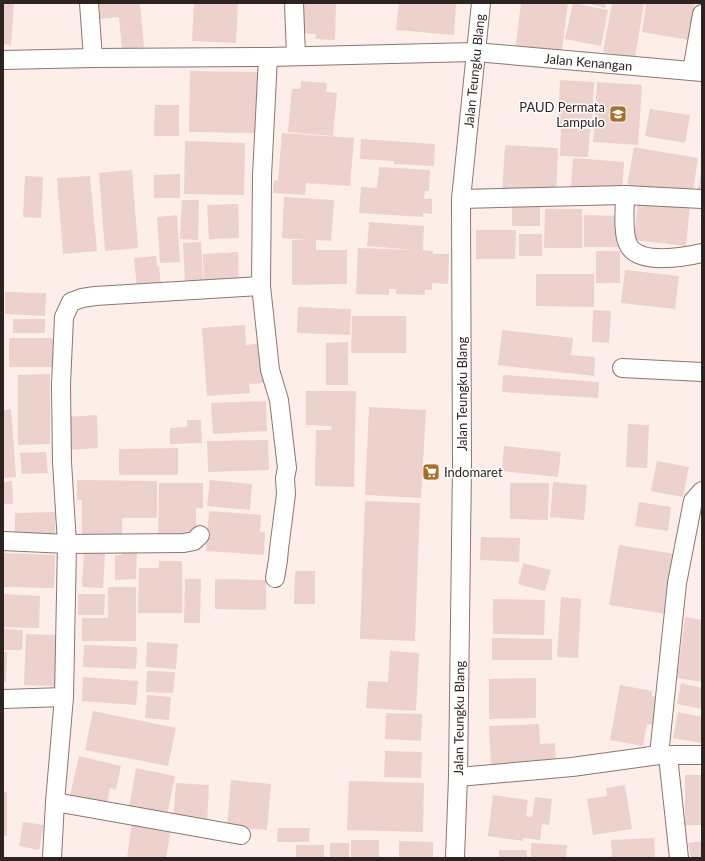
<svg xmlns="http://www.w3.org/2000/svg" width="705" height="861" viewBox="0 0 705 861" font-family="Lato,sans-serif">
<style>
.building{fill:#ecd1cc}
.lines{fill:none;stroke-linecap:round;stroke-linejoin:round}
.minor-casing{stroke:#8d766e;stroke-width:20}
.minor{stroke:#fff;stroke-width:18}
.labels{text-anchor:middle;stroke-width:3;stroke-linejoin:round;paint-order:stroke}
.street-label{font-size:13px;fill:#2d2421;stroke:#fff}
.poi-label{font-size:13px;fill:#2d2421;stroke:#fff;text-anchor:end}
</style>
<rect width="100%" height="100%" fill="#feeee9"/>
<g class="building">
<polygon points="3,3 14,3 11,45 3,44"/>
<polygon points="99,3 140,3 144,47 122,49 119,17 100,19"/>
<polygon points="194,3 238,3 236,43 192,41"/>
<polygon points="301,3 336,3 335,40 315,39 316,34 300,33"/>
<polygon points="399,3 456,3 454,35 396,30"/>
<polygon points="521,3 568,3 561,57 515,51"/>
<polygon points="573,3 608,10 601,46 565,39"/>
<polygon points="586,3 606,3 605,8"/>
<polygon points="612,3 644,3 635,58 603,52"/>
<polygon points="646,3 695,3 689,40 642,32"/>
<polygon points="190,71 258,72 257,133 189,132"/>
<polygon points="560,80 594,82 592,127 558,125"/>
<polygon points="301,81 327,83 326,92 337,93 333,136 288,132 292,89 300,89"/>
<polygon points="597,82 642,85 638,145 593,142"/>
<polygon points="155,105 179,105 179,136 154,136"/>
<polygon points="650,109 690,115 685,143 645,136"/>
<polygon points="561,127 590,129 588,157 560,156"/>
<polygon points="282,133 354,138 350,186 306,183 305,195 273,193 274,180 278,181"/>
<polygon points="361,139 435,144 434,166 394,164 394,161 360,159"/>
<polygon points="185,141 245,143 244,195 184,194"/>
<polygon points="505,145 558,148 556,196 502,192"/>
<polygon points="634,147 698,158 692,197 627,186"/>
<polygon points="573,158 624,162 622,192 571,188"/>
<polygon points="379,167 430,170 429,191 425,191 424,199 432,199 432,214 423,213 423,217 359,213 361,187 377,188"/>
<polygon points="132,170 138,248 105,251 99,173"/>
<polygon points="701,172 702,172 702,195 697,194"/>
<polygon points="180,174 180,198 154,198 154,175"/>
<polygon points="25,176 43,177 41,218 23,217"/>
<polygon points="90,176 97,251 63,254 57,178"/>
<polygon points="284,197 334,200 331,241 316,240 316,250 347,250 347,284 292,285 292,240 308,240 282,238"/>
<polygon points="182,200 199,200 198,240 180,239"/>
<polygon points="638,200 690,206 686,246 634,240"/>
<polygon points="238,204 239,238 209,239 207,205"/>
<rect x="512" y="204" width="28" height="22"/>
<polygon points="545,209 582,209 582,248 544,248"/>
<polygon points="177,215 180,262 160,263 157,217"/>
<polygon points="584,215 622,216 622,247 584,247"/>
<polygon points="369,222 424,226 423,250 433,251 433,254 449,254 448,284 432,283 432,290 425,290 425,295 396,294 396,289 389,289 389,295 356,294 358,248 416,250 367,246"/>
<polygon points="476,230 516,230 515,259 476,259"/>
<rect x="519" y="234" width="23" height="22"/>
<polygon points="201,242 203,281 185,282 183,243"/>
<rect x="596" y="251" width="24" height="32"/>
<polygon points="238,252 239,287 204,288 203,254"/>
<polygon points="156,256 157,267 159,266 161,285 137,288 134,258"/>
<polygon points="625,270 679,276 675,309 621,303"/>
<polygon points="536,274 594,274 594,307 536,306"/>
<polygon points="5,292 46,293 45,316 5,314"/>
<polygon points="298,307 351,309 350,335 297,333"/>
<polygon points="593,310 611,311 609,343 592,342"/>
<polygon points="352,316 406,316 406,353 351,353"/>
<rect x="13" y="319" width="32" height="14"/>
<polygon points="245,325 246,345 263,343 266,383 249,384 250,393 207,396 202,328"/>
<polygon points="502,330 573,338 571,355 595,357 594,376 498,365"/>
<rect x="9" y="338" width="44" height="29"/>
<polygon points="348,342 348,385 326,385 326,343"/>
<polygon points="50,374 50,444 18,445 18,375"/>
<polygon points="503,375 599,382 598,398 502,392"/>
<polygon points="306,391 356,391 354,487 315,486 316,430 331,430 332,426 306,425"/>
<polygon points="266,401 267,431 213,434 211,403"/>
<polygon points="369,407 426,410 421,498 365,495"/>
<polygon points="11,409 16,477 3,478 3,410"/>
<polygon points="97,415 98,448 67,450 66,417"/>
<polygon points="187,420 201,420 202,443 170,444 170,428 187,427"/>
<polygon points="628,424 649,425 647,468 626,467"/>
<polygon points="268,440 269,470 208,472 207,441"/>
<polygon points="504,446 561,452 558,477 502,471"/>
<polygon points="178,448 178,475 119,475 119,449"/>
<polygon points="46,452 48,473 22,474 20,453"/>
<polygon points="657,461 689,467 683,497 651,491"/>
<polygon points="77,480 157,481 157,518 122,518 122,538 82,538 82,500 77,500"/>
<polygon points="210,480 252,484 250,510 207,506"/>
<polygon points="12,481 13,504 3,504 3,482"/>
<polygon points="553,482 587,485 584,520 550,517"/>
<polygon points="159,483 203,483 203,508 196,508 196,534 158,533"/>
<polygon points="510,483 549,483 548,520 510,519"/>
<polygon points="365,501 420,503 415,641 360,639"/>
<polygon points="639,502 671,507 668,531 635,526"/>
<polygon points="209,511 261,515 260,532 265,532 264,555 206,551"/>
<polygon points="55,512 55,535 15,536 15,513"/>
<polygon points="481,537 520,538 519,562 480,560"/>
<polygon points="619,545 676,554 667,614 609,605"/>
<polygon points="121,550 137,550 136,579 115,580 115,555 122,555"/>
<polygon points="3,553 55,555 54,588 3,587"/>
<polygon points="84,553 105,554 103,588 82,587"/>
<polygon points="159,561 182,561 182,613 138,613 139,568 159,568"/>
<polygon points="523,563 551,570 545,591 518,584"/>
<polygon points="295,571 315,571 315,604 294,604"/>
<polygon points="185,579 201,579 200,623 184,623"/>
<polygon points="215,579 266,580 266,610 215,609"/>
<polygon points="108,587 136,587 136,641 82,641 82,618 108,618"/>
<polygon points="3,594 40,596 39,628 3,627"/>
<polygon points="78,594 105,594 104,615 78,615"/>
<polygon points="561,597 581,599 578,658 557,657"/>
<polygon points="493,599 545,600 544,635 493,634"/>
<polygon points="685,617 702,620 702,682 677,678"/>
<polygon points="3,629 23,630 22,650 3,650"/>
<polygon points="26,634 57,635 55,686 24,685"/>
<polygon points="492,638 552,639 552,660 492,660"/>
<polygon points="147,642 178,644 176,669 146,667"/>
<polygon points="84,645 137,647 136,669 83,667"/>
<polygon points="390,651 419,653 416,711 366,708 368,681 388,682"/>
<polygon points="3,652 7,652 6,682 3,682"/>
<polygon points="147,671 175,672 173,693 146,692"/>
<polygon points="83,677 138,681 136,705 82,701"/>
<polygon points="536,678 536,718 489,719 489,679"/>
<polygon points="681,683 702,688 702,709 677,704"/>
<polygon points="620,685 652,691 652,696 662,698 657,726 647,724 643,746 610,740"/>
<polygon points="147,695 171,697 169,720 145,718"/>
<polygon points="93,711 176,728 168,766 85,750"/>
<polygon points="678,712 702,717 701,743 673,738"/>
<polygon points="386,713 422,714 421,741 385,739"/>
<polygon points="539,724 540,744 555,743 556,763 491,767 489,726"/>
<polygon points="385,751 422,752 421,778 384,777"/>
<polygon points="79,756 121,766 116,790 110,788 107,804 70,796"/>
<polygon points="136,768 175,776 167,815 129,808"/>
<rect x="685" y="775" width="17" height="50"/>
<polygon points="231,780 271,784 267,830 227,827"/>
<polygon points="349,781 424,783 423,832 347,830"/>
<polygon points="176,783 209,785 207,823 173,821"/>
<polygon points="625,785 632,829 593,835 587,799 607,796 606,788"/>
<rect x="3" y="792" width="4" height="44"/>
<polygon points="493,795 528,800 526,816 532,817 535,797 552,799 549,825 542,824 540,840 523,838 523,841 488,836"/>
<polygon points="23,822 44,825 39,850 19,846"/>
<polygon points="132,823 171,829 166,858 127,858"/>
<polygon points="278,828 310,828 309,842 277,842"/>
<polygon points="654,838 655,858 612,858 611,840"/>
<rect x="351" y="840" width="28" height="18"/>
<polygon points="399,841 433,842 433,858 399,858"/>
<polygon points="702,841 702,858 691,858 688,843"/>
<rect x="330" y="843" width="19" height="15"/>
<polygon points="531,843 567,845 566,858 531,858"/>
<rect x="296" y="845" width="28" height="13"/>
<rect x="499" y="850" width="28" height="8"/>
</g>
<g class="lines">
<g class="minor-casing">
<g id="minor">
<polyline points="89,3 93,58"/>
<polyline points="294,3 296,56"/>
<polyline points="268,57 262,176 261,286 270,370 279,400 287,468 285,478 286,494 279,549 278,560 275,578"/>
<path id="s1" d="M3 60 93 58 268 57 475 52 702 72"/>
<polyline points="692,71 702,14"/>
<path d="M625 195C625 208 622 235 629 246 640 265 685 257 702 253"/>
<polyline points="461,199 625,195 702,199"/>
<polyline points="622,368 702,372"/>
<polyline points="3,541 67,544 184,543 194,541 200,535"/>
<polyline points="3,699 64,697"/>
<polyline points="659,755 677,583 693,501 702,491"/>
<polyline points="668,756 679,858"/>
<polyline points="458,777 572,767 659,755 702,755"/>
<polyline points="55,802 241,835"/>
<polyline points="52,858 55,802 64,697 67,544 62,462 61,385 64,317 71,302 82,298 95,296 261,286"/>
<path id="s2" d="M455 858 458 777 462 466 461 199 481 3"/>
</g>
</g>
<use href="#minor" class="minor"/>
</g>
<defs>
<g id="school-square" transform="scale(0.9)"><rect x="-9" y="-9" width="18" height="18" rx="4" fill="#a6702a" stroke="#fff"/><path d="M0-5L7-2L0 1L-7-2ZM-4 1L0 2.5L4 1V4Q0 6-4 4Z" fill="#fff"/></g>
<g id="supermarket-square" transform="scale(0.9)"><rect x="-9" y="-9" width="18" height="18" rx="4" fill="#a6702a" stroke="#fff"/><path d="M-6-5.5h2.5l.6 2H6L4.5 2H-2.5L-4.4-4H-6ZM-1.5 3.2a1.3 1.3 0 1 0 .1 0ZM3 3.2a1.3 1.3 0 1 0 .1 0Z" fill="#fff"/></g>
</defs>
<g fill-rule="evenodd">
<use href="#school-square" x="618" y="114"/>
<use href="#supermarket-square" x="431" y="472"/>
</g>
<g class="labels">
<g class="street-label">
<text dy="5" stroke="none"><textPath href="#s1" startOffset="586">Jalan Kenangan</textPath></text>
<text dy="5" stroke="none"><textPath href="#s2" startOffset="788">Jalan Teungku Blang</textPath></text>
<text transform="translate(462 394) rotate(-90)" y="5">Jalan Teungku Blang</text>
<text dy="5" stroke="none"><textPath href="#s2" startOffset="140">Jalan Teungku Blang</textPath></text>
</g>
<g class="poi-label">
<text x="605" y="112">PAUD Permata<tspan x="605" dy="15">Lampulo</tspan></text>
<text x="444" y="477" text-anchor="start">Indomaret</text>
</g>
</g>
<rect width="705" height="861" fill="none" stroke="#2d2421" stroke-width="8"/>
</svg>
